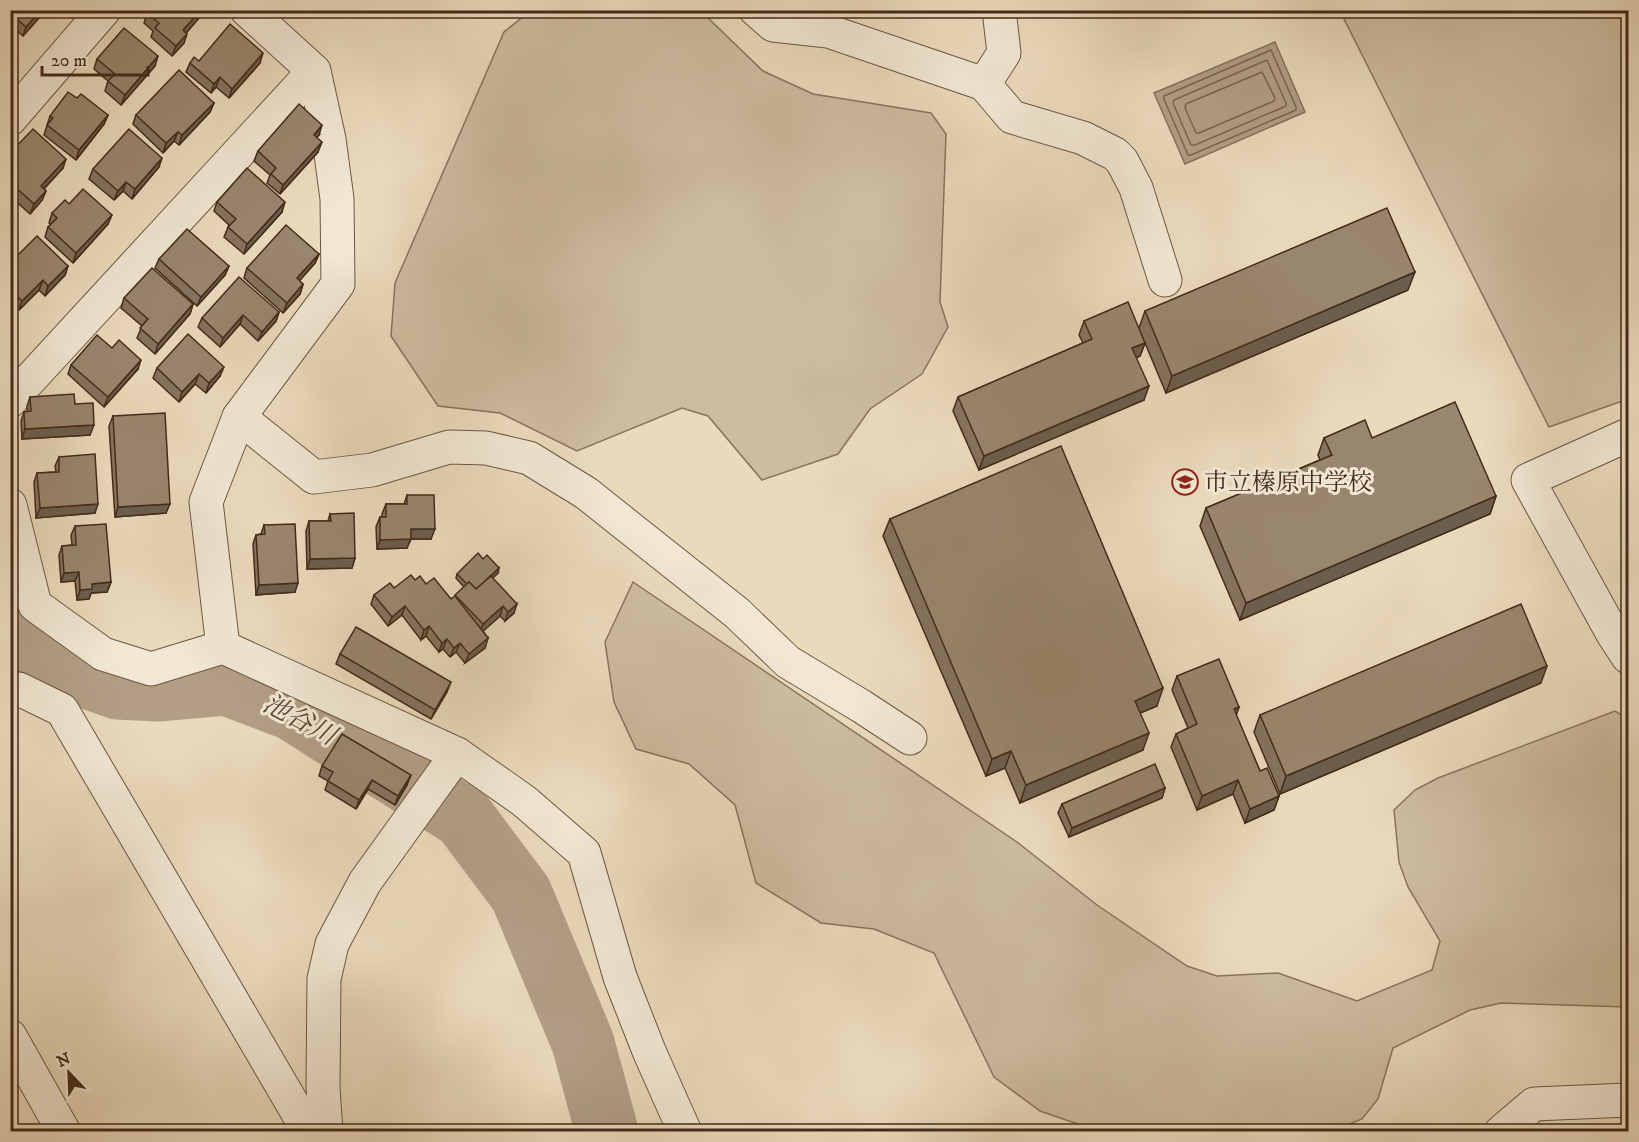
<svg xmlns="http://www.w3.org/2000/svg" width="1639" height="1142" viewBox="0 0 1639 1142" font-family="'IM FELL DW Pica','Noto Serif JP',serif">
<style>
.green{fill:#cdbca0;stroke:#88745c;stroke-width:1.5}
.water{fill:#b19e85;stroke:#85705a;stroke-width:1.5}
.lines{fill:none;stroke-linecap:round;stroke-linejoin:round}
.shore{stroke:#7a644f;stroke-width:1.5}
.river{stroke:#b19e85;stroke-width:63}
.minor-casing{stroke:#6c5742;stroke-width:35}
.minor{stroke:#f1e7d3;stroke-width:33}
.wall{fill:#84735f;stroke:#422b19;stroke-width:1.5}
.shaded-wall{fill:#6b5e4d;stroke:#422b19;stroke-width:1.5}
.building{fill:#99866e;stroke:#422b19;stroke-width:1.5}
.labels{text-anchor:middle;stroke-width:6;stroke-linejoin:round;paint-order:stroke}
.poi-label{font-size:24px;fill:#422b19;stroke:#f1e7d3;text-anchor:start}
.water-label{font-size:26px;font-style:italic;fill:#5e4834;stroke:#f1e7d3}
</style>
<rect width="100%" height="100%" fill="#eadabc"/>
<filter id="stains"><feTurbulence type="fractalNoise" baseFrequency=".00333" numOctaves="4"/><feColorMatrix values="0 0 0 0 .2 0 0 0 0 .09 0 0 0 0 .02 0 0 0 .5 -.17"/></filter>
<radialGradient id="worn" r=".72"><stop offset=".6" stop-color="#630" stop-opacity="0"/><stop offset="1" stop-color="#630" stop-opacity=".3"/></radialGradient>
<g class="green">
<polygon points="530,11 702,11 706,16 763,71 813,94 931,113 946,134 940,302 948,327 922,374 870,409 838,454 762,480 708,416 682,408 577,451 500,413 438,406 391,336 395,283 504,32"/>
<polygon points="1340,11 1628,11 1628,399 1549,427"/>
<polygon points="633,582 1017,842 1097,905 1187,966 1217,976 1278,973 1357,1001 1432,970 1440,941 1408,887 1399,862 1394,810 1415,790 1438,778 1615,711 1628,719 1628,1007 1501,1003 1470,1010 1393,1048 1378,1099 1362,1119 1333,1131 1098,1131 1040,1111 994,1077 934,953 874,929 821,923 756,883 735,805 689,764 636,749 614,702 605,642"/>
</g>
<polygon class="water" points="1275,42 1305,112 1185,164 1154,93"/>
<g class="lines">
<g class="shore">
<polygon points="1271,50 1296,107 1296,110 1191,155 1188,155 1164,99 1164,96"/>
<polygon points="1267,60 1286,103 1286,106 1195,145 1191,145 1173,103 1174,100"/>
<polygon points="1262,72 1275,98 1274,101 1199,133 1196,133 1185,108 1186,104"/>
</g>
<polyline class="river" points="10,622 26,655 117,688 158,690 226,684 292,709 464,818 521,894 583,1043 607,1132"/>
<g class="minor-casing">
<g id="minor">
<polyline points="756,10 773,25 828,31 984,84 1012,117 1083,138 1115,154 1122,161 1136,188 1165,280"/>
<polyline points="984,84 1004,53 999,10"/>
<polyline points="10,119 104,10"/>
<polyline points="10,401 314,71"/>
<polyline points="239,417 314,477 372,470 449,447 486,448 529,458 586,493 737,613 788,662 861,706 910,738"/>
<polyline points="1628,435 1528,480 1613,634 1628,657"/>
<polyline points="10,505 35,605 103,654 151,669 223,647 457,754 524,801 584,853 620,977 649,1051 685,1132"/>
<polyline points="223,647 206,502 239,417 338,284 337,199 329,139 314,71 247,10"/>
<polyline points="10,694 19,689 62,710 309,1132"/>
<polyline points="10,1036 64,1132"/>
<polyline points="326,1132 323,1088 324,979 332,944 365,882 457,754"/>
<polyline points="1501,1132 1534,1104 1628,1100"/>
</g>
</g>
<use href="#minor" class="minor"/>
</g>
<g class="wall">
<polygon points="10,10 46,10 23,36 10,25"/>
<polygon points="149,10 206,10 186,33 184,43 172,56 151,37 153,31 144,23 147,13"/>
<polygon points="97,59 155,66 121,105 105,91 108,81 94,69"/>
<polygon points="199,61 260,63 229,98 216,87 211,93 186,72 190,63"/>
<polygon points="77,98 108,115 104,124 76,160 44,135 50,116"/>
<polygon points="214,103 210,112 179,145 174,141 163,153 133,124 136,115"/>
<polygon points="319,135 316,138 318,152 280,194 267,183 270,175 254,161 258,151"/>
<polygon points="10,153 63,168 44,189 46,191 42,200 30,214 10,196 12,189 10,187"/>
<polygon points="159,167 132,199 123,191 114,200 89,179 93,169"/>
<polygon points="217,202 282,212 244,254 224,237 229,225 214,211"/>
<polygon points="69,204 108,224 73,263 45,237 48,227 51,225 49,223 52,213"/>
<polygon points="319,254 315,263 299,281 303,284 300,294 283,313 244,278 247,268"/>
<polygon points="159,259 229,266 225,275 197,306 155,268"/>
<polygon points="10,263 68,266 65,275 45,296 39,290 19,310 10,302"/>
<polygon points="1408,290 1166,393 1145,343 1140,356 1136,358 1144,400 979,470 953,411 958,397 1083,343 1079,335 1084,321 1139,328 1145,311"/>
<polygon points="124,298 193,304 190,314 155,354 137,338 142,326 121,308"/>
<polygon points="279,312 276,321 258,341 240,324 220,347 198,327 202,318"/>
<polygon points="71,365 138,369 104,407 68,374"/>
<polygon points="157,368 220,376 206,393 195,384 179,402 153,378"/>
<polygon points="30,397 75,404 90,435 22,439 21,421 24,412 27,412 27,406"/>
<polygon points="113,416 166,513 115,517 109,426"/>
<polygon points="1324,438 1372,438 1496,496 1490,514 1240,620 1200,526 1206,508 1320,460 1318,455"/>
<polygon points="59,457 95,513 36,518 34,482 37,473 56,472 55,466"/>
<polygon points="407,495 431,539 411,539 407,548 377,549 376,527 380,517 382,517 382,514 386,504 404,504"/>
<polygon points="330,514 355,558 352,568 307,569 306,531 309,521 328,521"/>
<polygon points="890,519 1157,706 1140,713 1143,750 1020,803 1005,768 986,776 883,536"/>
<polygon points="264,525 295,592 256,595 253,544 256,535 261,534"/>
<polygon points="75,526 111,582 107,592 91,593 89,599 77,600 75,581 61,582 59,555 62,546 72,545 71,535"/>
<polygon points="498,573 492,578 514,613 505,621 500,616 483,631 488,638 485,648 465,663 456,652 450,657 443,649 439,652 426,636 421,640 402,615 388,626 371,604 374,595 415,580 426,584 451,599 455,597 464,587 456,578 457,574"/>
<polygon points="340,654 447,692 431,719 336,664"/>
<polygon points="1177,676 1239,707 1236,715 1260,771 1279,796 1274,810 1245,823 1233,794 1197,810 1171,747 1176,734 1188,728 1172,690"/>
<polygon points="1541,683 1280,794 1254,732 1260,715"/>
<polygon points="322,766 407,785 395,805 368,789 356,809 325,790 328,781 319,776"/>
<polygon points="1165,788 1162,798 1069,837 1058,813 1062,804"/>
</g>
<g class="shaded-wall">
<polygon points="41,10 46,10 23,36 26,27"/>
<polygon points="201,10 206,10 180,40 183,30"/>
<polygon points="187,34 184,43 172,56 176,46"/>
<polygon points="263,53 260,63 229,98 232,89"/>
<polygon points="158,56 155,66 121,105 125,95"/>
<polygon points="220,77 216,87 211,93 214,84"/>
<polygon points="214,103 210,112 179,145 182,135"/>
<polygon points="108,115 104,124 76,160 79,150"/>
<polygon points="322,125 319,135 310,145 314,135"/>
<polygon points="178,132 174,141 163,153 166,143"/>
<polygon points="322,142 318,152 280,194 283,185"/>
<polygon points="162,158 159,167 132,199 135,189"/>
<polygon points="66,159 63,168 37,196 41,186"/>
<polygon points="126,182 123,191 114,200 118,191"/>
<polygon points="46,191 42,200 30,214 34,204"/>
<polygon points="285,202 282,212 244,254 247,244"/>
<polygon points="112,215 108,224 73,263 76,253"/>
<polygon points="319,254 315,263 293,288 297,278"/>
<polygon points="68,266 65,275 45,296 48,286"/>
<polygon points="229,266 225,275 197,306 201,297"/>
<polygon points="1415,272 1408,290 1166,393 1172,376"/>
<polygon points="43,280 39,290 19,310 22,301"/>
<polygon points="303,284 300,294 283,313 287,303"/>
<polygon points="193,304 190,314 155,354 158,344"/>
<polygon points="279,312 276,321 258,341 262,332"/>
<polygon points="243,315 240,324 220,347 223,338"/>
<polygon points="1145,343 1140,356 1127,362 1132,348"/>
<polygon points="141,360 138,369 104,407 108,397"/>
<polygon points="224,367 220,376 206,393 209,383"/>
<polygon points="199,374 195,384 179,402 182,392"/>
<polygon points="1149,386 1144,400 979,470 984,456"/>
<polygon points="94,425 90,435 22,439 25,429"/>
<polygon points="1496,496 1490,514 1240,620 1246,603"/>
<polygon points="98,504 95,513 36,518 40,508"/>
<polygon points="170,504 166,513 115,517 118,507"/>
<polygon points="411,529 435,529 431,539 411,539 407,548 377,549 380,540"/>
<polygon points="355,558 352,568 307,569 310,559"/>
<polygon points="499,568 498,573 473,597 475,592"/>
<polygon points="79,572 75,581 61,582 64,573"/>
<polygon points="111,582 107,592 91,593 89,599 77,600 80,590 92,584"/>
<polygon points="298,583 295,592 256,595 259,585"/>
<polygon points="517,604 514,613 505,621 508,612"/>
<polygon points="405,606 402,615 388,626 392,617"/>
<polygon points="503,606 500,616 480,634 483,624"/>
<polygon points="429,626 426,636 421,640 424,630"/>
<polygon points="488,638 485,648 465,663 469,654"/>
<polygon points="447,639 443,649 439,652 442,643"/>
<polygon points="460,643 456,652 450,657 454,648"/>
<polygon points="1547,666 1541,683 1280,794 1286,776"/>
<polygon points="451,682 447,692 431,719 435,710"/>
<polygon points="1163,688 1157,706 1128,718 1135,701"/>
<polygon points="1239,707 1234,721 1234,709"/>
<polygon points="1149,733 1143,750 1020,803 1026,785"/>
<polygon points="1011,751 1005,768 986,776 992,759"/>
<polygon points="411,775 407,785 395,805 398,796"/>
<polygon points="372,780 368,789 356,809 359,800"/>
<polygon points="1238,780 1233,794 1197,810 1202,796"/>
<polygon points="1165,788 1162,798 1069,837 1072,828"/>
<polygon points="1279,796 1274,810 1245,823 1250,809"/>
</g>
<g class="building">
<polygon points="10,10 41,10 26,27 10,13"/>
<polygon points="149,10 201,10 183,30 187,34 176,46 155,28 159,23 147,13"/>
<polygon points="230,24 263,53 232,89 220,77 214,84 190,63 194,57 199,61"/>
<polygon points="124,28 158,56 125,95 108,81 115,74 97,59"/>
<polygon points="179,70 214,103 182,135 178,132 166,143 136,115"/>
<polygon points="68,92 77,98 81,94 108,115 79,150 47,125 53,118 50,116"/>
<polygon points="299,104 322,125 314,135 322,142 283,185 271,174 276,168 258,151"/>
<polygon points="33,129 66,159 41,186 46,191 34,204 13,185 18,181 10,175 10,153"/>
<polygon points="129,129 162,158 135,189 126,182 118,191 93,169"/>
<polygon points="247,168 285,202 247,244 228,227 236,219 217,202"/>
<polygon points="83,189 112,215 76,253 48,227 57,218 52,213 65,200 69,204"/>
<polygon points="1387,208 1415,272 1172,376 1145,311"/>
<polygon points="286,225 319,254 297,278 303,284 287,303 247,268"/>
<polygon points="187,229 229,266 201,297 159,259"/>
<polygon points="37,236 68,266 48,286 43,280 22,301 10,289 10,263"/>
<polygon points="152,268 193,304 158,344 140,328 148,319 124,298"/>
<polygon points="239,277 279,312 262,332 243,315 223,338 202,318"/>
<polygon points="1128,302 1145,343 1132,348 1149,386 984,456 958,397 1092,339 1084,321"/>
<polygon points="188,334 224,367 209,383 199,374 182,392 157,368"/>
<polygon points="97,335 112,348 119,340 141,360 108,397 71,365"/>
<polygon points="74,394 75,404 93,403 94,425 25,429 24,412 31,411 30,397"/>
<polygon points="1455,402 1496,496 1246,603 1206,508 1332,455 1324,438 1365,420 1372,438"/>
<polygon points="165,413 170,504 118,507 113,416"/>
<polygon points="1061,446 1163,688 1135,701 1149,733 1026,785 1011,751 992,759 890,519"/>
<polygon points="95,454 98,504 40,508 37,473 59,472 59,457"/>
<polygon points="407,495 434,495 435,529 411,529 411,539 380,540 380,517 386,517 386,504 407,504"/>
<polygon points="354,513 355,558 310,559 309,521 331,521 330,514"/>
<polygon points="106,524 111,582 92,584 92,589 80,590 79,572 64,573 62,546 76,545 75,526"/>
<polygon points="295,524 298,583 259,585 256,535 265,534 264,525"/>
<polygon points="478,553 483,559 487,555 499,568 476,589 469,582 467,584 457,574"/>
<polygon points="411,575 415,580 420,576 426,584 434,578 451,599 455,596 488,638 469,654 460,643 454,648 447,639 442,643 429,626 424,630 405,606 392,617 374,595 390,583 394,588"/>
<polygon points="491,576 517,604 508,612 503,606 483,624 455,595 469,582 476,589"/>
<polygon points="1521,604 1547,666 1286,776 1260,715"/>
<polygon points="356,627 451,682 435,710 340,654"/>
<polygon points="1219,659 1239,707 1234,709 1260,771 1267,768 1279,796 1250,809 1238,780 1202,796 1176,734 1197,724 1177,676"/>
<polygon points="342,734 411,775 398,796 372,780 359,800 328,781 333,772 322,766"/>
<polygon points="1155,764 1165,788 1072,828 1062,804"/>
</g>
<defs>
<g id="school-ring" transform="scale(1.35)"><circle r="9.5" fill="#f1e7d3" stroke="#8f2418" stroke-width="1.5"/><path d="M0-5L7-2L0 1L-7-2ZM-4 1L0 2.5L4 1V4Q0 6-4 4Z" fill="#8f2418"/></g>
</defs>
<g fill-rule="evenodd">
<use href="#school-ring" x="1185" y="482"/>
</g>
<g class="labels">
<g class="poi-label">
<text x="1204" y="490">市立榛原中学校</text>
</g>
<g class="water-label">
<text transform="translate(300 719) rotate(28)" y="9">池谷川</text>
</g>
</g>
<rect width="1639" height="1142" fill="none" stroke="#eadabc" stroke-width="36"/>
<rect x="12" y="12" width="1615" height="1118" fill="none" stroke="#422b19" stroke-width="3"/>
<rect x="18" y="18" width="1603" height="1106" fill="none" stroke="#422b19" stroke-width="1.5"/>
<g transform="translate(69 1073) rotate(337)" stroke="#f1e7d3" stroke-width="4.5" paint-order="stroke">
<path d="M0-4.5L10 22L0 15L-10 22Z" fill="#422b19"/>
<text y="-9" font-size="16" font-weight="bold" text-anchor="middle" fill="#422b19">N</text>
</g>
<path d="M42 66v9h106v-9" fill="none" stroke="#422b19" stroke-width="3"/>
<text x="51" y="66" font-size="18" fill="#422b19" stroke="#f1e7d3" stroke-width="4.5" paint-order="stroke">20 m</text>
<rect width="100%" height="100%" filter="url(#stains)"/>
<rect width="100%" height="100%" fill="url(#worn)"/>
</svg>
